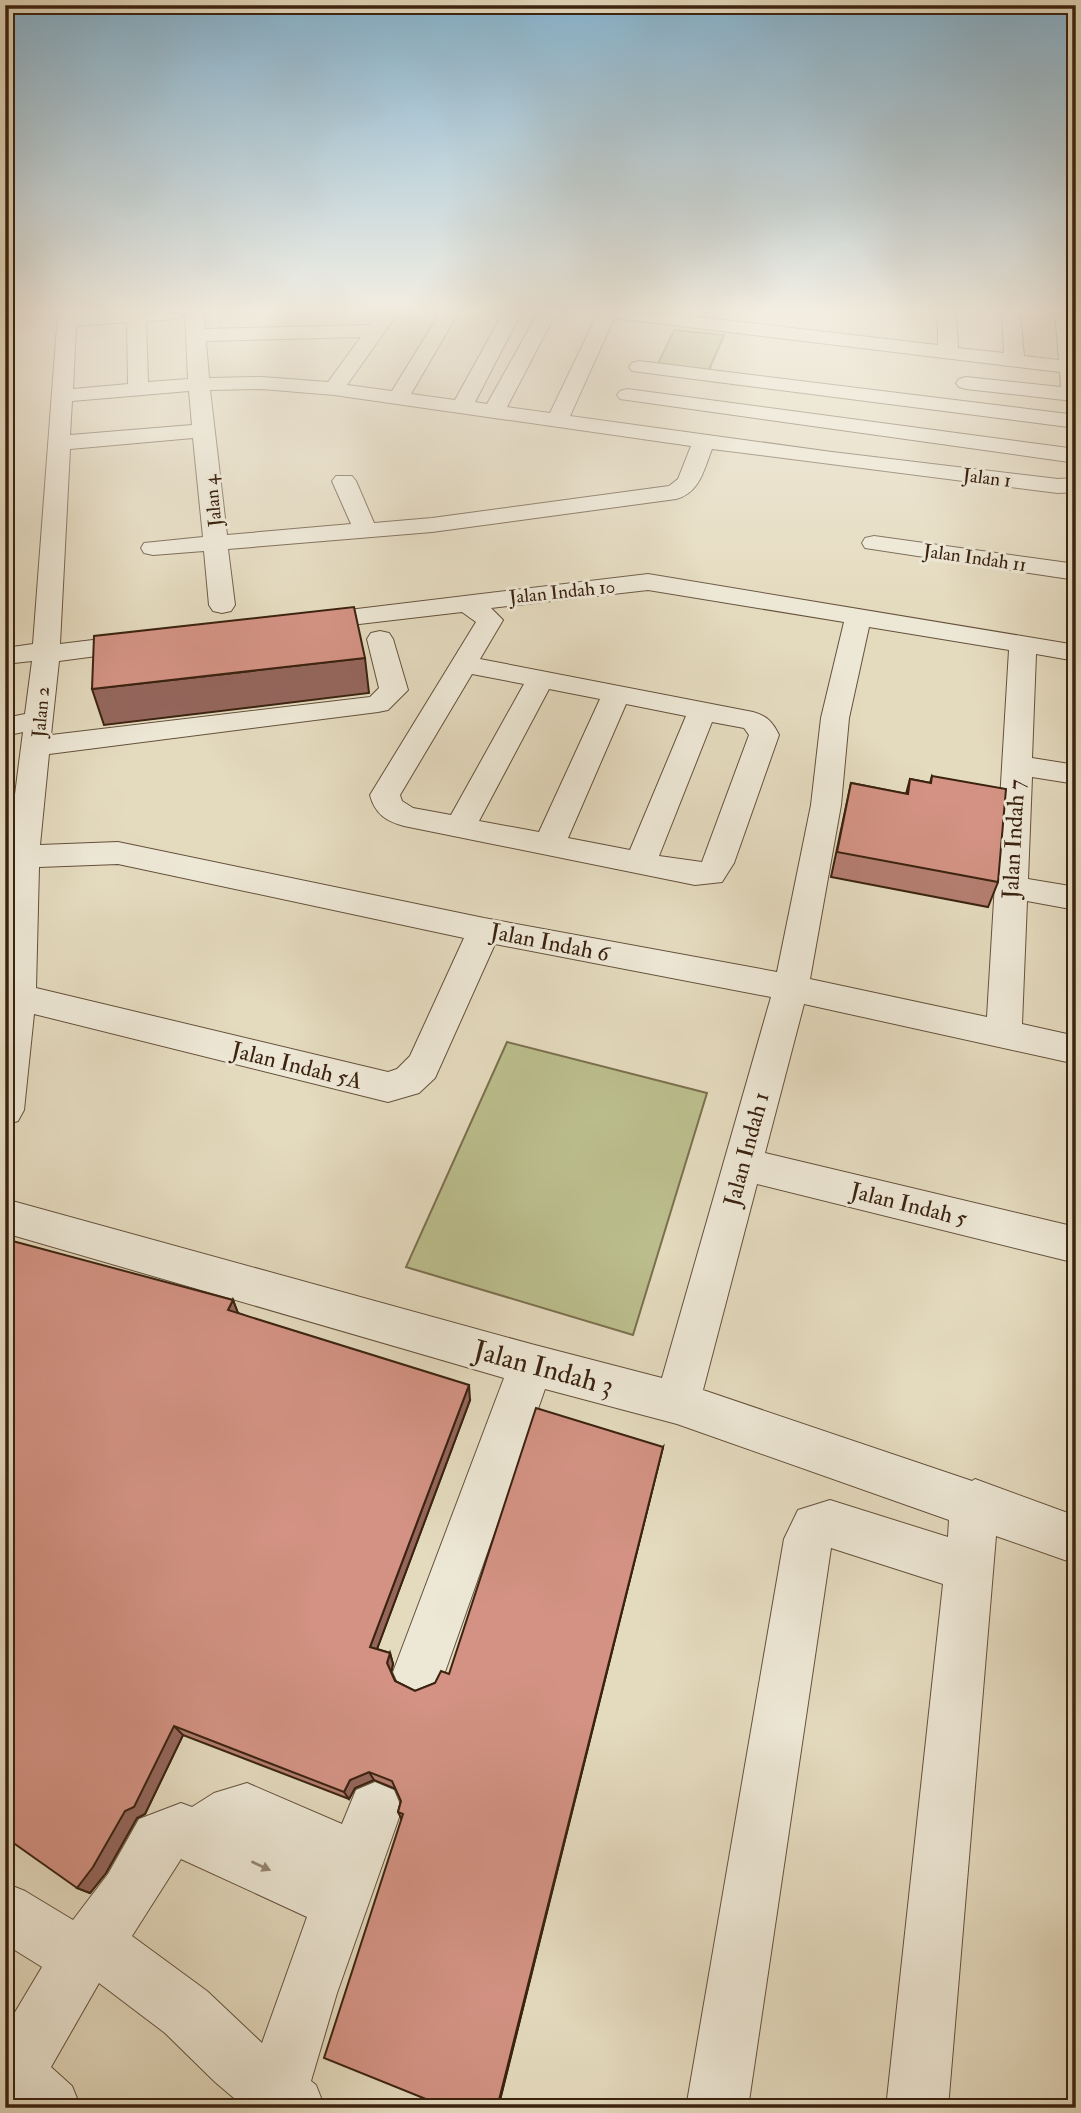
<svg xmlns="http://www.w3.org/2000/svg" width="1081" height="2113" viewBox="0 0 1081 2113" font-family="'IM FELL Double Pica',serif">
<style>
.green{fill:#bbbd8c;stroke:#7b704e;stroke-width:2}
.lines{fill:none;stroke-linecap:round;stroke-linejoin:round}
.minor-casing{stroke:#65513c;stroke-width:2}
.minor{fill:#ede7d5;fill-rule:evenodd}
.wall{fill:#b57e71;stroke:#3b2310;stroke-width:2}
.shaded-wall{fill:#94665c;stroke:#3b2310;stroke-width:2}
.building{fill:#d39283;stroke:#3b2310;stroke-width:2}
.oneway{fill:#948572}
.labels{text-anchor:middle;stroke-width:6;stroke-linejoin:round;paint-order:stroke}
.far-street-label{font-size:19px;fill:#3b2310;stroke:#ede7d5}
.street-label{font-size:23px;fill:#3b2310;stroke:#ede7d5}
.near-street-label{font-size:28px;fill:#3b2310;stroke:#ede7d5}
</style>
<rect width="100%" height="100%" fill="#e4dabe"/>
<filter id="stains"><feTurbulence type="fractalNoise" baseFrequency=".00286" numOctaves="4"/><feColorMatrix values="0 0 0 0 .2 0 0 0 0 .09 0 0 0 0 .02 0 0 0 .5 -.17"/></filter>
<radialGradient id="worn" r=".72"><stop offset=".6" stop-color="#630" stop-opacity="0"/><stop offset="1" stop-color="#630" stop-opacity=".3"/></radialGradient>
<g class="green">
<polygon points="674,330 724,335 709,370 658,364"/>
<polygon points="507,1042 707,1093 633,1335 406,1267"/>
</g>
<g class="lines">
<g class="minor-casing">
<g id="minor">
<path d="M58 313H203L205 329 369 325 378 313H391L395 317 347 385 392 391 440 313H458L411 394 455 400 503 313H521L475 402 487 404 538 313H556L507 407 550 413 598 313H663L938 345V313H956L958 348 1004 353 1002 313H1020L1024 356 1059 360 1055 313H1073L1076 401H1073L966 389 959 387 956 383 959 379 966 377 1061 387 1060 372 614 318 570 416 832 452 1058 479 1076 478V492L1058 493 712 449C704 469 700 493 676 499L432 532 228 549 235 605 231 611 222 613 213 611 209 605 204 551 153 555 144 553 141 548 144 543 203 537 193 438 70 449 60 644 142 634 151 636 155 642 151 648 142 650 59 661 51 735 370 697 379 688 367 639 371 633 380 631 389 633 393 639 408 690 388 710 378 712 49 754 40 845 118 842 484 918 777 972 811 805 821 718 844 622 648 590 491 608 503 620 480 659 753 712C767 716 773 722 779 735L734 863 722 882 695 885 404 826C386 821 375 814 370 795L476 622 462 612 308 630 299 628 295 622 299 616 648 574 1076 645V661L1036 654 1032 758 1076 765V784L1032 777 1028 879 1076 887V910L1027 901 1022 1024 1076 1036V1064L804 1004 765 1153 1076 1227V1263L757 1184 703 1390 972 1481 975 1479 1076 1516V1564L996 1536 948 2108H886L943 1584 831 1548 748 2108H686L784 1539 798 1510 830 1500 948 1537 949 1520 677 1424 545 1389 445 1672 437 1690 419 1698 401 1690 393 1672 504 1378 5 1233V1199L531 1344 662 1378 771 997 495 944 435 1078 419 1093 388 1102 34 1014 24 1110 18 1121 5 1125V894L7 857 23 732 5 736V718L25 714 32 661 5 664V648L33 644ZM185 314 188 379 148 382 146 321 176 319ZM127 322 128 384 73 389 76 326ZM361 337 328 382 262 377 209 378 206 341ZM262 389 334 395 691 446 678 479 669 486 432 518 374 523 356 481 352 476H336L332 481 351 524 227 535 210 390ZM189 391 192 425 70 435 72 401ZM869 627 1009 650 987 1017 810 979 841 805 849 718ZM472 674 524 684 451 815 413 808 402 801 400 795ZM549 689 600 699 539 832 479 821ZM626 704 686 716 630 850 568 838ZM712 722 744 728 749 735 702 862 659 856ZM118 864 464 938 410 1056 397 1069 388 1072 36 988 39 867Z"/>
<polygon points="639,361 1076,415 1076,428 632,371 629,367 632,363"/>
<polygon points="627,389 1076,449 1076,463 620,399 617,395 620,391"/>
<polygon points="874,536 1076,564 1076,580 865,548 862,543 865,538"/>
<path d="M375 1782 394 1790 402 1809 337 1993 311 2081 316 2085 325 2108H241L242 2105 215 2082 165 2033 99 1983 51 2067 72 2086 81 2108H5V2029L42 1967 5 1944V1883L25 1891 73 1920 108 1874 139 1819 181 1803 192 1807 214 1793 247 1783 342 1824 356 1790ZM181 1859 307 1917 262 2043 207 1991 132 1936Z"/>
</g>
</g>
<use href="#minor" class="minor"/>
</g>
<g class="wall">
<polygon points="932,776 998,882 988,907 831,877 851,783 906,794 910,779 930,783"/>
<polygon points="233,1300 238,1313 470,1400 377,1649 390,1653 393,1664 391,1672 395,1681 415,1691 435,1683 449,1674 663,1447 498,2108 448,2108 401,1818 398,1812 401,1801 396,1789 374,1780 355,1788 349,1799 183,1735 145,1814 137,1818 106,1873 90,1893 77,1888"/>
</g>
<g class="shaded-wall">
<polygon points="365,658 369,693 104,725 92,689"/>
<polygon points="233,1300 239,1316 228,1310"/>
<polygon points="469,1385 470,1400 374,1657 370,1647"/>
<polygon points="663,1447 498,2108 497,2108"/>
<polygon points="390,1653 393,1664 391,1673 387,1663"/>
<polygon points="174,1726 183,1735 145,1814 137,1818 106,1873 90,1893 77,1888"/>
<polygon points="369,1772 374,1780 355,1788 349,1799 344,1792 350,1780"/>
</g>
<g class="building">
<polygon points="354,607 365,658 92,689 94,636"/>
<polygon points="932,776 1006,789 998,882 837,852 851,783 908,794 910,779 931,783"/>
<polygon points="5,1239 233,1300 228,1310 469,1385 370,1647 390,1653 387,1663 395,1681 415,1691 435,1683 441,1671 449,1674 536,1408 663,1447 497,2108 448,2108 324,2058 403,1814 398,1812 401,1801 392,1781 369,1772 350,1780 344,1792 174,1726 134,1807 125,1811 93,1867 77,1888 5,1837"/>
</g>
<defs><path id="oneway-solid" d="M-6-.8H1V-3.2L6.5 0L1 3.2V.8H-6Z" transform="scale(1.75)"/></defs>
<use class="oneway" href="#oneway-solid" transform="translate(261 1866) rotate(25)"/>
<linearGradient id="sky" x2="0" y2="1"><stop stop-color="#87b6d3"/><stop offset="0.51" stop-color="#f3eee2"/><stop offset="1" stop-color="#f3eee2" stop-opacity="0"/></linearGradient>
<rect width="1081" height="609" fill="url(#sky)"/>
<g class="labels">
<g class="far-street-label">
<text transform="translate(987 477) rotate(7)" y="7">Jalan 1</text>
<text transform="translate(212 501) rotate(-96)" y="7">Jalan 4</text>
<text transform="translate(975 557) rotate(8)" y="7">Jalan Indah 11</text>
<text transform="translate(562 591) rotate(-6)" y="7">Jalan Indah 10</text>
<text transform="translate(40 712) rotate(-85)" y="7">Jalan 2</text>
</g>
<g class="street-label">
<text transform="translate(1013 839) rotate(-87)" y="8">Jalan Indah 7</text>
<text transform="translate(550 942) rotate(11)" y="8">Jalan Indah 6</text>
<text transform="translate(297 1065) rotate(14)" y="8">Jalan Indah 5A</text>
<text transform="translate(746 1149) rotate(-75)" y="8">Jalan Indah 1</text>
<text transform="translate(909 1204) rotate(14)" y="8">Jalan Indah 5</text>
</g>
<g class="near-street-label">
<text transform="translate(544 1367) rotate(15)" y="10">Jalan Indah 3</text>
</g>
</g>
<rect width="1081" height="2113" fill="none" stroke="#e4dabe" stroke-width="28"/>
<rect x="7" y="7" width="1067" height="2099" fill="none" stroke="#3b2310" stroke-width="3.5"/>
<rect x="14" y="14" width="1053" height="2085" fill="none" stroke="#3b2310" stroke-width="2"/>
<rect width="100%" height="100%" filter="url(#stains)"/>
<rect width="100%" height="100%" fill="url(#worn)"/>
</svg>
